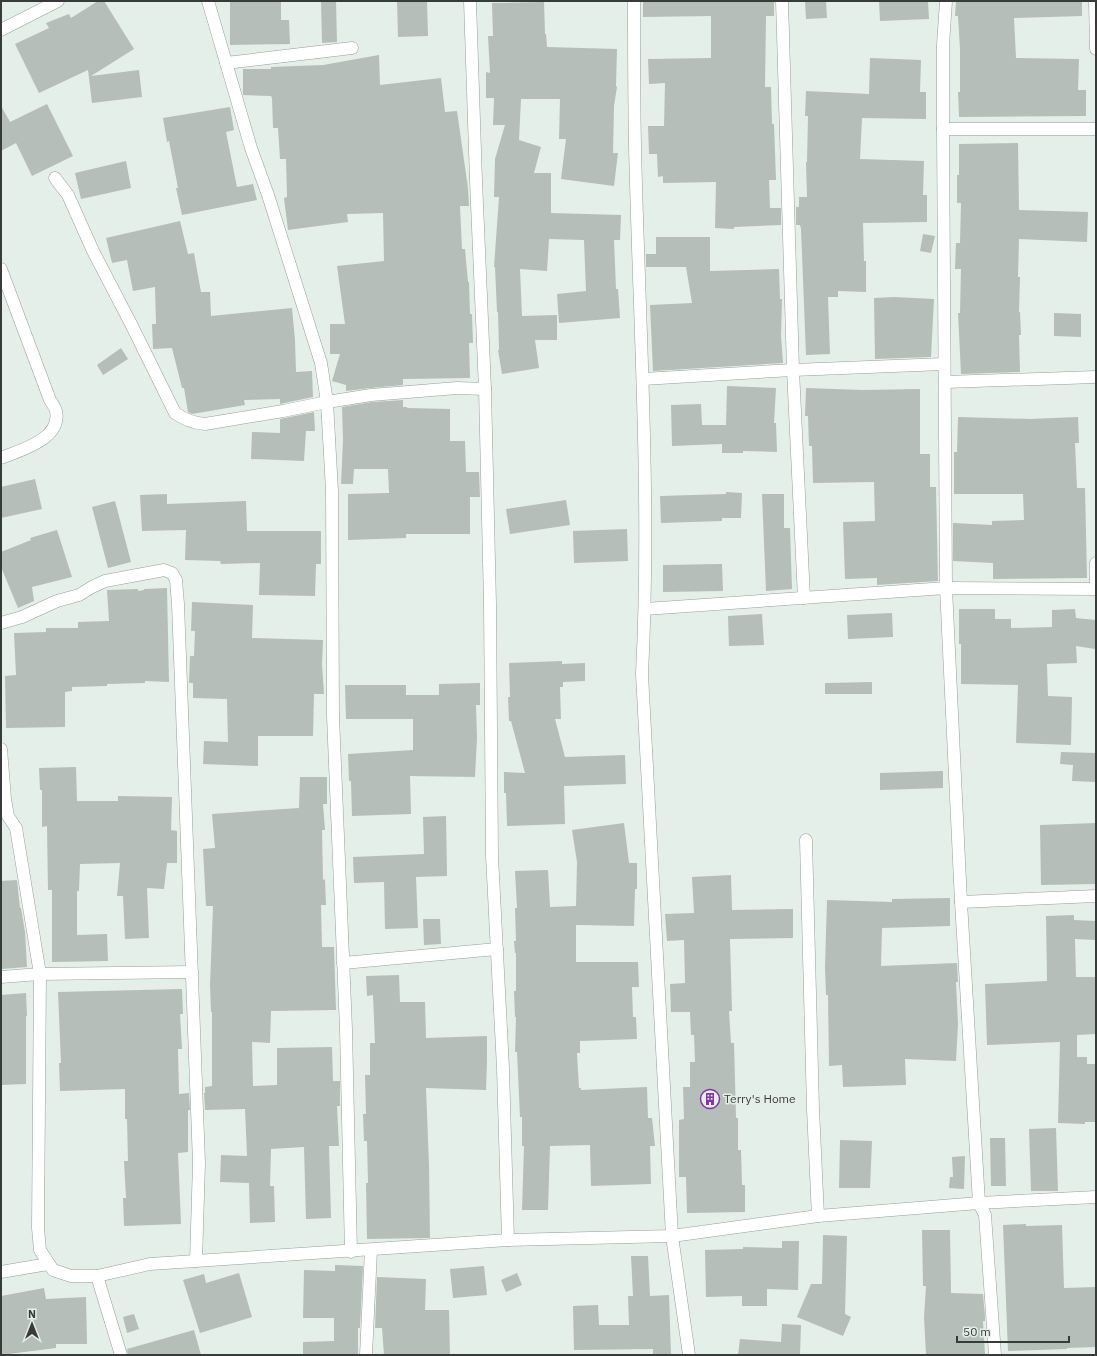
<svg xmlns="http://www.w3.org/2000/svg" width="1097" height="1356" viewBox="0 0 1097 1356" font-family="'IBM Plex Sans',sans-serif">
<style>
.building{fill:#b5beb8}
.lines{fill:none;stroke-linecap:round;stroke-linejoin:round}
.minor-casing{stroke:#969e99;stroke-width:13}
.minor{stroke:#fff;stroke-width:12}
.labels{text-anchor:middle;stroke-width:3;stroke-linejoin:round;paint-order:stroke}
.poi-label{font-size:12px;fill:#383b39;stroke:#e5efe9;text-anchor:start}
</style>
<rect width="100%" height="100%" fill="#e5efe9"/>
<g class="building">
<polygon points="98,1 104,1 134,49 91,76 139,70 142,97 92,103 88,70 39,93 15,44 49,28 46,23 69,14 71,18"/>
<polygon points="230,1 281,1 281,20 289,20 290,44 230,45"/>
<polygon points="321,1 336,1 337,42 322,43"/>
<polygon points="397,1 427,1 428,36 398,37"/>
<polygon points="643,1 774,1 774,16 766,16 765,87 771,87 772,124 774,124 776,180 769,180 770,208 781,208 781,225 734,227 734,229 715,228 716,182 663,183 663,176 658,177 657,154 649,154 648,126 664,126 665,83 649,84 648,59 711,58 711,16 643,17"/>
<polygon points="805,1 826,1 827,18 806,19"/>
<polygon points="879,1 928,1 929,19 880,21"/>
<polygon points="956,1 1082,1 1082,16 1014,18 1016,58 1079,59 1078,90 1086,90 1086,116 959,117 958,92 960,92 960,49 958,16 955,16"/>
<polygon points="544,2 545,34 546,34 547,47 617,49 616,86 617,87 614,106 613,153 618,153 614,186 561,179 566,139 559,139 560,99 521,99 519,140 541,147 534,173 551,173 551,213 621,215 620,240 614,240 616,289 618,289 620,318 559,323 557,294 586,291 584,240 549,239 547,271 520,269 522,316 557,315 557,340 535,340 539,368 502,374 498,350 499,350 498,312 497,312 495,267 494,267 499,197 494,197 495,159 505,125 493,125 494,98 486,98 486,72 490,73 488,36 493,36 492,3"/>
<polygon points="379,55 380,85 441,78 445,112 457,111 468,188 469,206 460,206 462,249 465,249 468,282 469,282 470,314 472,314 473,343 469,343 470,378 403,379 403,385 370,388 346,391 346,385 332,381 340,354 330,354 330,324 345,324 337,266 384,261 383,213 347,214 348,222 288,230 284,198 287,197 286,159 280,159 278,128 273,128 272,98 271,96 243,95 243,69 271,69 271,67 323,65"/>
<polygon points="870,58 921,60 920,92 926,92 926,119 862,118 860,159 924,161 923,195 927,195 927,222 863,223 864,261 866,261 866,292 838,291 838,297 828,297 830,354 806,355 801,229 800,225 796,225 796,207 799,207 799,197 807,197 806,162 807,162 808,116 805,116 806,91 869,94"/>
<polygon points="47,104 73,156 32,176 16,143 1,151 1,106 10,122"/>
<polygon points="230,107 234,130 226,132 237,187 253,184 257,200 182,215 176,188 178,188 169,141 167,142 163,118"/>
<polygon points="1018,143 1019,210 1088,212 1087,242 1019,239 1018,277 1020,277 1019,312 1020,312 1021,335 1019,335 1020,372 961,374 958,313 960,313 961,269 955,269 956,243 960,243 961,203 957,203 957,175 959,175 959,144"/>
<polygon points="126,161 131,188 81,199 75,173"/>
<polygon points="180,221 188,254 194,253 201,292 210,292 211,316 292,308 295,340 296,372 312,371 313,397 280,404 280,399 244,400 245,405 192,414 188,412 184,388 182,388 172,348 153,349 152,324 156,324 155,287 133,291 127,260 112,263 106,238"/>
<polygon points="923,234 935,236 931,253 920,251"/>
<polygon points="656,237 710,237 710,271 779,269 780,299 782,299 781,336 783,363 653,371 650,305 692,303 686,267 646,267 646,254 656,254"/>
<polygon points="894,297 934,299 931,357 875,359 874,298"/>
<polygon points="1054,313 1081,314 1081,337 1054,336"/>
<polygon points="121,348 128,359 103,375 97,365"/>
<polygon points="727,386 776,388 774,423 776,423 777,452 743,451 743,453 722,453 722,444 672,446 671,405 701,404 702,425 726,425"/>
<polygon points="806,388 863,390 920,389 920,454 930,454 930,487 936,487 938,581 877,585 877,578 845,579 843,522 875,521 874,482 813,483 812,446 809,446 808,416 805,416"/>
<polygon points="403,400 403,407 407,407 407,408 450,409 450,441 465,441 466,472 479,472 480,497 470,497 470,534 406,534 406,538 348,540 348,494 389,493 388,469 354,469 353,484 341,484 343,440 342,407 372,402"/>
<polygon points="314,412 315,431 306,431 304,461 251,459 252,432 280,433 280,419"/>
<polygon points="958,417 1030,419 1078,417 1079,443 1075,443 1077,488 1085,488 1087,578 993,579 993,563 953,561 953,523 992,525 992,521 1024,520 1023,494 954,494 954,452 957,452"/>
<polygon points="35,479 42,509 1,518 1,487"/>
<polygon points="726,492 742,493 741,518 722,518 722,521 661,523 660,496 726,494"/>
<polygon points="167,494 167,504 246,501 247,531 321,531 321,564 316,564 315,596 259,595 260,563 221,564 220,561 185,560 186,530 142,531 140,495"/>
<polygon points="762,494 784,494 784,528 790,528 792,589 766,591"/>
<polygon points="566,500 570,525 510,534 506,509"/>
<polygon points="115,501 131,562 108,568 92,507"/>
<polygon points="627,529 628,561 574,563 573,531"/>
<polygon points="57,530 72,577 32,587 34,601 18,608 1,567 1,552 31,540 30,538"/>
<polygon points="722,564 723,591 663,592 663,565"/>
<polygon points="167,588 169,682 145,681 145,683 107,684 107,686 72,687 72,691 65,692 65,727 6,728 5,676 16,675 14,633 46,632 46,628 78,628 78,622 109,621 107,590 138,589 138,591 144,590 144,589"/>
<polygon points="192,602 253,605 252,638 323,640 322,664 324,694 314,694 313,736 258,736 258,766 203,764 204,741 228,742 227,699 193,698 193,683 189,683 190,656 194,656 195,631 191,631"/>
<polygon points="959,609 995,609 995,619 1011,619 1011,628 1052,627 1052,610 1075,609 1076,618 1096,620 1095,649 1076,646 1077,663 1047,664 1048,696 1072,697 1071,745 1016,743 1018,685 961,684 961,644 959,644"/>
<polygon points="892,613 893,637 848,639 847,615"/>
<polygon points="762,614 764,645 729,646 728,616"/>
<polygon points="562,661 562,664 585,663 585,681 563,682 563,687 560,687 561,719 555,719 565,757 625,755 626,784 564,786 565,824 507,826 506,793 504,793 504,772 525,773 511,721 509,721 508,697 510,697 509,663"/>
<polygon points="872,682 872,694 825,694 825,683"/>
<polygon points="480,683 480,705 476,705 477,738 475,777 410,776 411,814 352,816 351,781 349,781 348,754 413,750 413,719 346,719 345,685 406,685 406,695 439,695 439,684"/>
<polygon points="1061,752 1096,753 1096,782 1072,781 1073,765 1060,764"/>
<polygon points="76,767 77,801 118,801 118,796 172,797 171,830 177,831 177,863 167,863 164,889 147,888 149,938 125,939 123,896 117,896 120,863 80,864 79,891 77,891 77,935 107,934 108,961 52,962 52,890 48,890 47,826 42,827 42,790 40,790 39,768"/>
<polygon points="943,771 943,788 880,790 880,773"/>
<polygon points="300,777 327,777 327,804 323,804 325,830 322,830 323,880 325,879 326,905 321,905 322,947 334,947 336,1010 271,1011 270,1043 252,1042 253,1086 277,1085 277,1048 332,1047 333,1081 340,1081 340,1106 337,1106 339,1146 329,1146 331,1218 306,1219 304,1147 271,1149 270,1186 274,1186 275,1222 250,1223 249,1183 220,1182 221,1155 247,1156 245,1109 205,1110 204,1093 205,1093 205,1087 212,1086 212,1012 211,1012 210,985 213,906 206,906 203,849 215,848 212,814 299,808"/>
<polygon points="446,816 447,876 416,877 418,928 385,929 384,882 354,883 353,857 424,854 423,817"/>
<polygon points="624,823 629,863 637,863 637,889 635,889 634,926 576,925 576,962 638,962 639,987 632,987 633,1017 636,1017 637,1039 580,1041 580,1053 577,1053 579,1088 581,1088 581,1090 647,1087 648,1118 652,1118 655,1146 650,1146 651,1184 591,1186 590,1145 550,1146 548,1210 522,1210 524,1146 522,1146 522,1117 520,1117 517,1052 515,1052 516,1017 515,1017 514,991 516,991 516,953 515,953 514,941 516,941 515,908 517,908 515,871 548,870 550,907 576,906 577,862 572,830"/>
<polygon points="1096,823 1096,884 1041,885 1040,825"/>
<polygon points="731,875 732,910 793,909 793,938 730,939 732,1011 729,1011 731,1043 734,1043 736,1118 738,1118 738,1150 741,1150 742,1185 745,1185 745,1212 687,1213 686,1177 679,1177 679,1120 684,1119 683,1087 690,1087 690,1062 695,1062 694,1035 691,1035 690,1012 671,1012 670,984 685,983 684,940 667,941 665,914 694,913 692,877"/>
<polygon points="17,880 20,908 21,908 25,932 27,967 1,969 1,881"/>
<polygon points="950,898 950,926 882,928 881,966 957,963 958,982 956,982 958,1024 956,1061 905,1059 906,1085 843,1087 842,1065 829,1066 828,995 826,995 825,967 827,900 892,902 892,899"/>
<polygon points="1074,915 1074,920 1096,921 1096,940 1075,939 1076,977 1096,977 1096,1034 1077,1035 1077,1057 1087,1057 1087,1064 1096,1064 1096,1122 1085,1122 1085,1124 1058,1123 1060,1042 987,1045 985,984 1047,981 1046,916"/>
<polygon points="423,919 440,919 441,944 424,945"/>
<polygon points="399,975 400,1002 425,1002 426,1038 487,1036 487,1061 486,1090 426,1088 429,1165 430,1238 367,1239 366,1183 368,1183 367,1141 364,1141 363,1114 366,1114 365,1075 370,1075 370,1043 375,1043 373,995 367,996 366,976"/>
<polygon points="182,989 183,1014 180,1014 182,1049 178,1049 179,1094 189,1093 190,1110 188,1110 188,1152 178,1153 181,1224 124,1226 123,1198 126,1198 124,1161 128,1161 127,1119 125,1119 125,1089 60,1091 59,1063 61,1063 58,992"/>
<polygon points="26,993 27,1016 26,1016 26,1084 1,1085 1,995"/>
<polygon points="1056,1128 1058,1191 1031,1191 1029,1129"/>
<polygon points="990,1138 1005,1138 1006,1186 991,1186"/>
<polygon points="840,1140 872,1141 870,1188 839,1188"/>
<polygon points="965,1156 964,1189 949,1188 950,1177 953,1177 952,1157"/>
<polygon points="1026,1224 1026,1226 1062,1225 1064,1288 1096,1287 1096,1347 1067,1348 1067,1349 1008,1351 1003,1225"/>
<polygon points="922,1230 950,1230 951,1293 983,1294 985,1317 985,1321 983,1321 985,1354 926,1355 924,1317 926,1286 923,1286"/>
<polygon points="823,1235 847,1236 845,1314 851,1317 843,1336 797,1317 811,1284 822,1284"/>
<polygon points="782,1241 799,1241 798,1290 767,1289 767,1306 742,1306 742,1296 706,1297 705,1250 743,1249 743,1247 782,1248"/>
<polygon points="631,1256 648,1256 650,1296 669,1295 671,1355 653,1355 653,1349 574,1350 573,1306 598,1305 599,1325 629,1325 628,1296 633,1296"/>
<polygon points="335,1265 363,1266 360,1328 358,1328 358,1355 303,1355 303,1342 334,1341 334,1318 303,1318 304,1270 335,1271"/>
<polygon points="484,1266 487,1295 453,1298 450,1269"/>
<polygon points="239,1273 252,1317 200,1333 183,1280 204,1274 206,1283"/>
<polygon points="517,1273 522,1285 506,1292 501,1280"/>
<polygon points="377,1277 426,1279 425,1310 449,1310 450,1355 384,1355 382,1328 375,1328"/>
<polygon points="44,1288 46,1299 86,1297 87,1344 56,1344 56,1348 1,1355 1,1296"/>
<polygon points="134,1314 139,1329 127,1333 123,1317"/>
<polygon points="782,1324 801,1325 800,1355 738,1355 740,1339 781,1342"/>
<polygon points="194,1330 201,1355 128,1355 127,1349"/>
</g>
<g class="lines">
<g class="minor-casing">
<g id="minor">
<polyline points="208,1 251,148 268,195 321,363 327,402 332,491 333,716 346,1029 351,1252"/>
<polyline points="470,1 476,181 485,389 490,604 492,856 503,1068 508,1240"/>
<path d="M634 1C634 49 634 98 635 146 639 322 651 498 642 674L672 1236 689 1355"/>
<polyline points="782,1 793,370 804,598"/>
<polyline points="946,1 943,45 943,129 946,588 961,902 979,1203 985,1215 995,1355"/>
<polyline points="1095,1 1096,49"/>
<polyline points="1,30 58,1"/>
<polyline points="226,63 352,48"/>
<polyline points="943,129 1096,129"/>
<path d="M55 178 68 195 93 251 131 324 175 413C185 420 193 423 205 424L283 411 327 402 371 395 457 388 485 389"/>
<path d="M1 269 50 400C52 403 55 407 56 411 62 439 21 450 1 458"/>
<polyline points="643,379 793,370 944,364"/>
<polyline points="945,382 1096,377"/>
<polyline points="1096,589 1096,563"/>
<polyline points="645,609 946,588 1096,589"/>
<polyline points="1,623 22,617 57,601 79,595 92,587 105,581 164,570 172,573 176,580 178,604 199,1163 196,1261"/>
<polyline points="1,749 5,799 8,816 16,828 40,974 38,1228 40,1250 53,1270 71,1276 97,1276 121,1355"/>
<polyline points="806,840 813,1109 818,1216"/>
<polyline points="961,902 1096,896"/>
<polyline points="343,963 497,949"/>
<polyline points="1,977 40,974 192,972"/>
<polyline points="1,1272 48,1264"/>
<polyline points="97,1276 150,1264 508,1240 672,1236 818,1216 979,1203 1096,1197"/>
<polyline points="366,1355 371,1250"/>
</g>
</g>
<use href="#minor" class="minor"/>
</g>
<defs>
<g id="building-ring" transform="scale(1)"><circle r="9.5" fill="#e5efe9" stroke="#8635a4" stroke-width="1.5"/><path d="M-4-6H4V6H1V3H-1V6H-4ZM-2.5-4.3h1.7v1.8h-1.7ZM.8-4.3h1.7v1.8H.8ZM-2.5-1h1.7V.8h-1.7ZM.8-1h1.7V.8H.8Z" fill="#8635a4"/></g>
</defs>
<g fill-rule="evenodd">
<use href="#building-ring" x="710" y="1099"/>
</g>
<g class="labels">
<g class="poi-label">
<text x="724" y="1103">Terry's Home</text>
</g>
</g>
<rect width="1097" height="1356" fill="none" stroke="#383b39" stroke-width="4"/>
<g transform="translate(32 1324)" stroke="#e5efe9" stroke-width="3" paint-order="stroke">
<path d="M0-3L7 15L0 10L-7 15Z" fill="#383b39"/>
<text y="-6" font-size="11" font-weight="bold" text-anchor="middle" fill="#383b39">N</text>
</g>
<path d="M957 1336v6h112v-6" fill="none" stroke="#383b39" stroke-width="2"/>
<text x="963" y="1336" font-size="12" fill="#383b39" stroke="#e5efe9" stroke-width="3" paint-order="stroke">50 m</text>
</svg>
